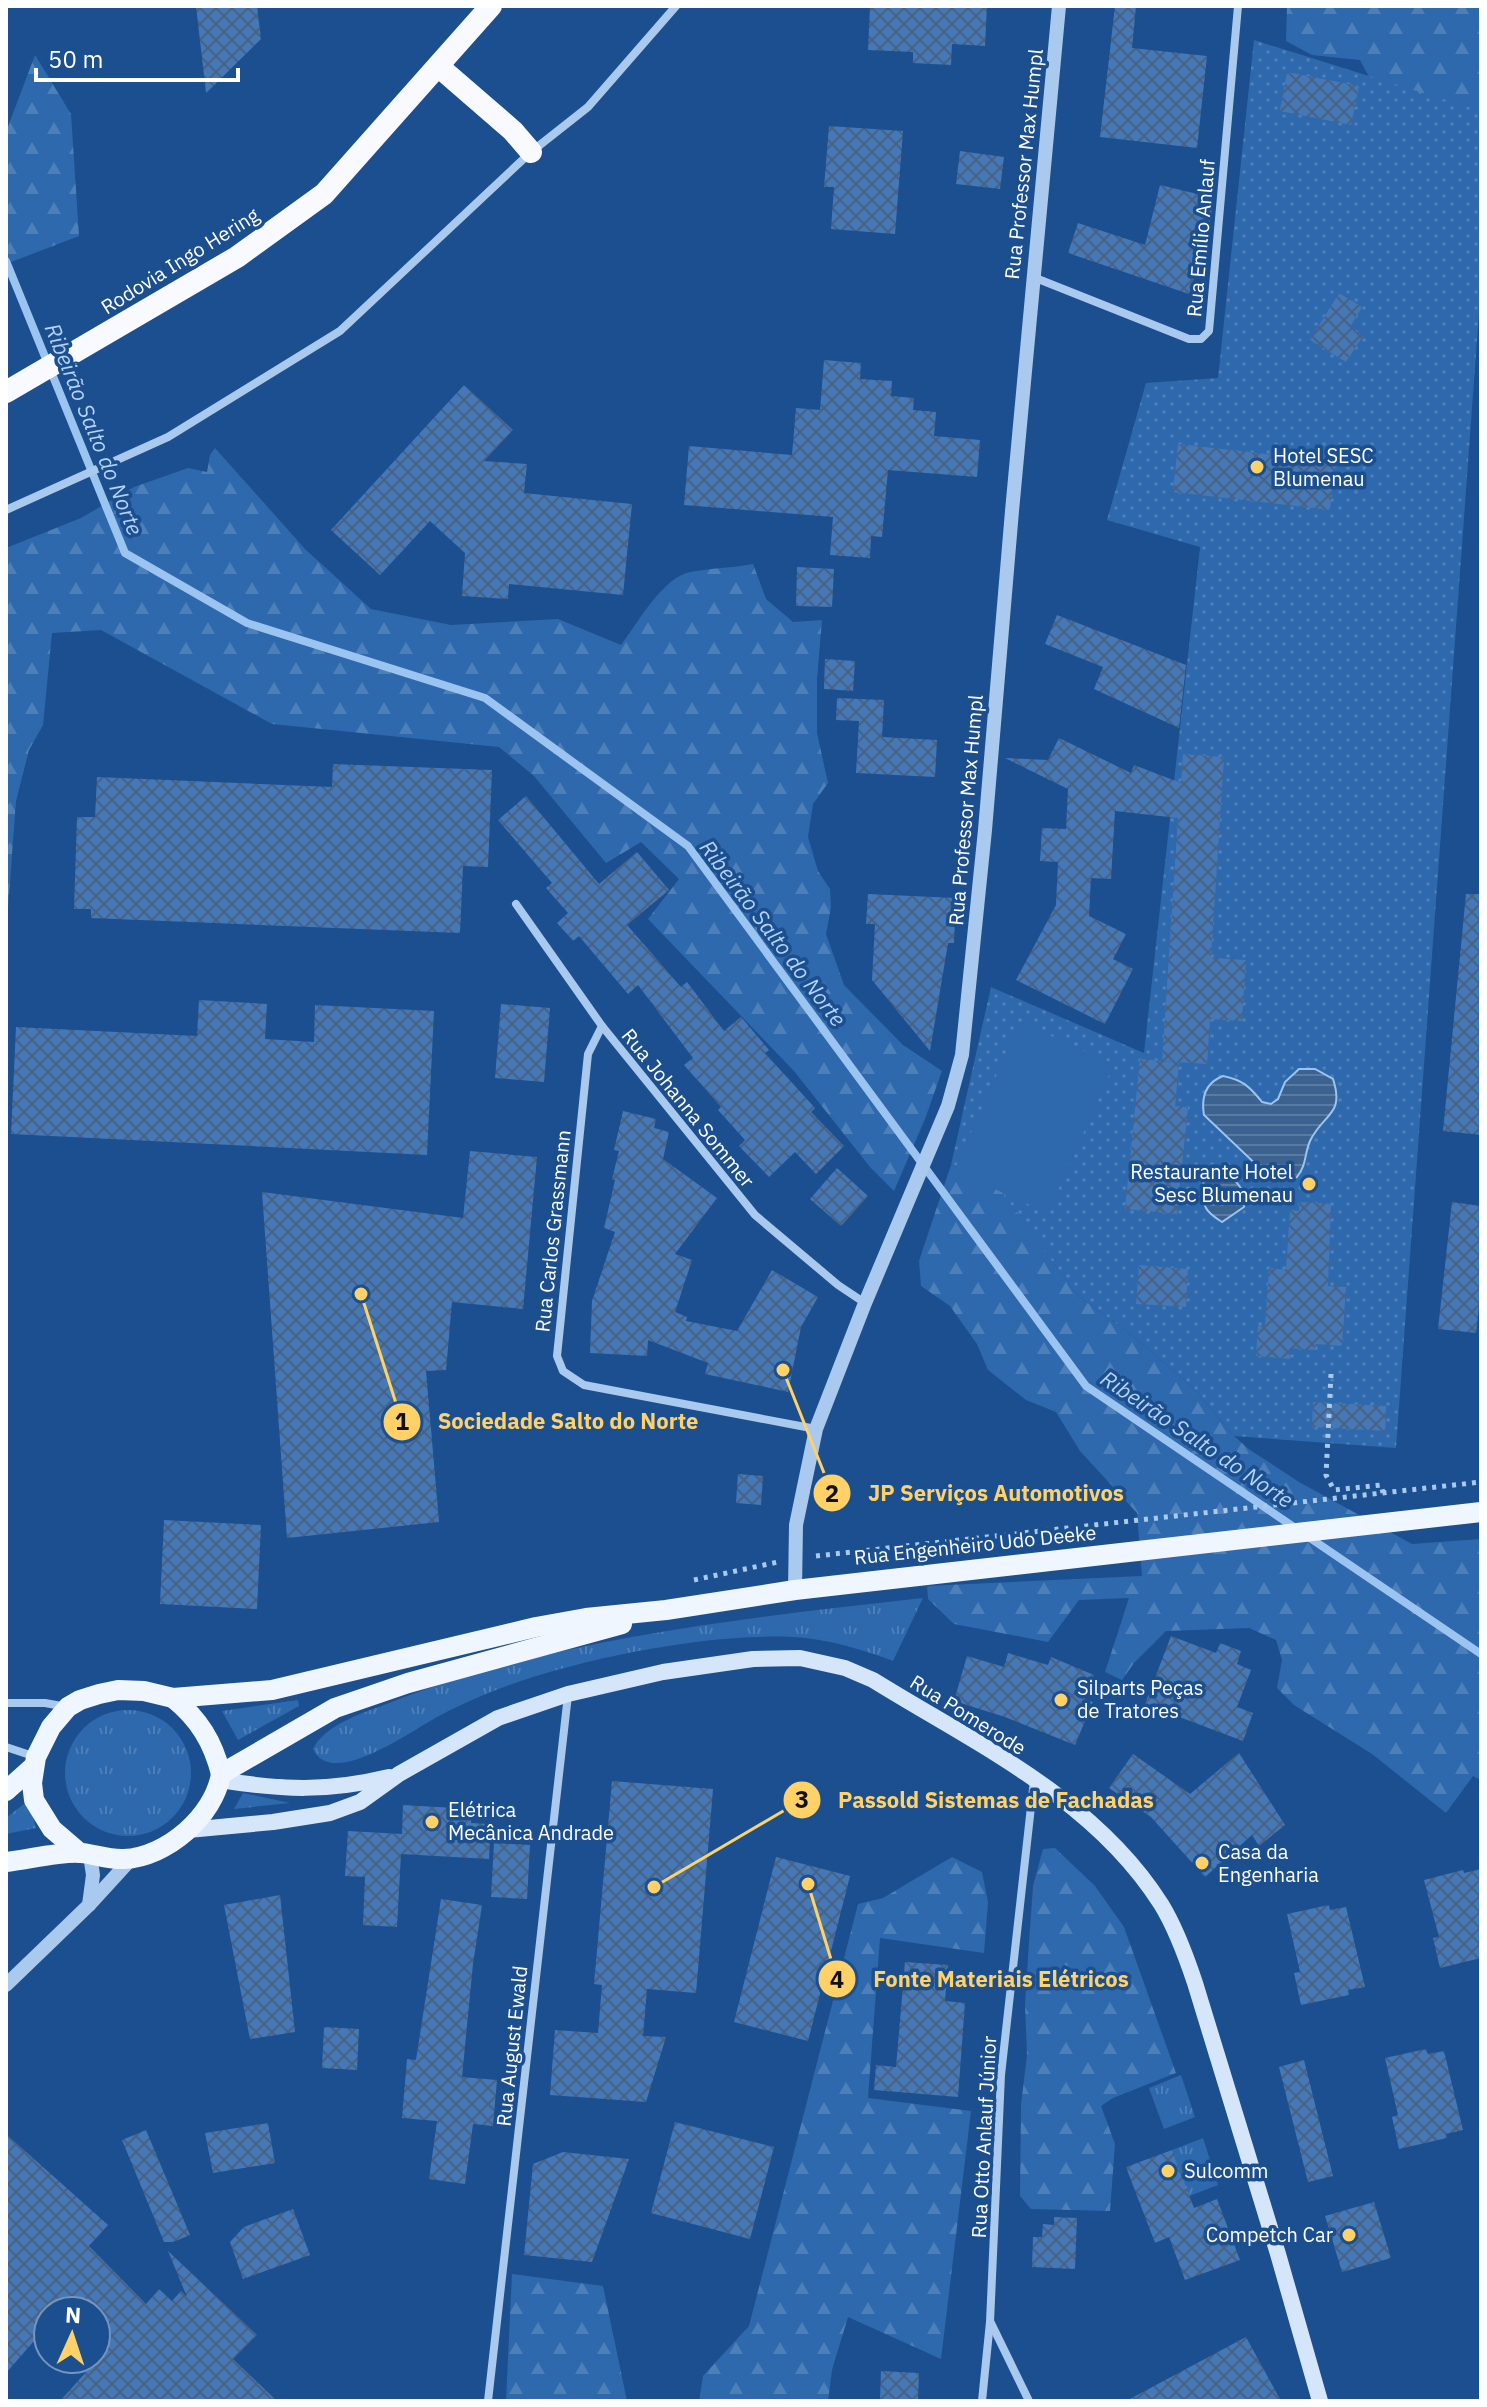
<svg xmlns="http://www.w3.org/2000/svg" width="1487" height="2407" viewBox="0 0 1487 2407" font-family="'IBM Plex Sans',sans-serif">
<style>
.grass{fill:url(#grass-tufts)}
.forest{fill:url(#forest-firs)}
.park{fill:url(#park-dots)}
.garden{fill:#2e69ad}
.water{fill:url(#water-rules);stroke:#9cc4f0;stroke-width:2}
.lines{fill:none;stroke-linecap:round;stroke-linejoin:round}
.stream{stroke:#9cc4f0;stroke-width:8}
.building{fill:url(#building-cross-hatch)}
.path{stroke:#a9c9ee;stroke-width:5;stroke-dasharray:4 6;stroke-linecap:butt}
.minor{stroke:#a9c9ee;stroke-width:8}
.tertiary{stroke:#a9c9ee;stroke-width:14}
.secondary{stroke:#d6e6fa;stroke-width:16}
.primary{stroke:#f0f6ff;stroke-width:20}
.trunk{stroke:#f8faff;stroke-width:22}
.poi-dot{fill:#ffd166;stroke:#1b4f8f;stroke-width:3}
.labels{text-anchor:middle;stroke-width:7;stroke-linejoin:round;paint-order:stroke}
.street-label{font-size:20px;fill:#fff;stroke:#1b4f8f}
.poi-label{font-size:20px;fill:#fff;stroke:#1b4f8f;text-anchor:start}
.water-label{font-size:22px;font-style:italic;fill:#b5d3f5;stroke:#1b4f8f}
.leader{fill:none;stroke:#ffd166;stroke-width:3}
.callout-dot{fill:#ffd166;stroke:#1b4f8f;stroke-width:3}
.mark-label{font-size:24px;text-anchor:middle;font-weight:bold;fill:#111}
.callout-label{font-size:22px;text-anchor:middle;font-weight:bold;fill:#ffd166;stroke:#1b4f8f;stroke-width:7;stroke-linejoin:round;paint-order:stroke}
</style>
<defs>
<pattern id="grass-tufts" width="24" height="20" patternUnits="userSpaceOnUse" patternTransform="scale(2)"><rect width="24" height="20" fill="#2e69ad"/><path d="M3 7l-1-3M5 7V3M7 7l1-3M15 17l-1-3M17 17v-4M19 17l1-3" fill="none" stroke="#4d80b9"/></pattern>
<pattern id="forest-firs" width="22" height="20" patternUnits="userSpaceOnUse" patternTransform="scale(2)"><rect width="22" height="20" fill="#2e69ad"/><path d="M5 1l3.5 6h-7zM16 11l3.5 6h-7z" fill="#4d80b9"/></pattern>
<pattern id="park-dots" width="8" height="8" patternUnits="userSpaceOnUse" patternTransform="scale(2)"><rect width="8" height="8" fill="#2e69ad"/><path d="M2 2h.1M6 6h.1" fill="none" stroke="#4d80b9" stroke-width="1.8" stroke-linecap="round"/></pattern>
<pattern id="water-rules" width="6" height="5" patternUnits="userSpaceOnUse" patternTransform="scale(2)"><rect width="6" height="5" fill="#3c6290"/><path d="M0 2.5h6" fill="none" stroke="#597aa1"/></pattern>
<pattern id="building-cross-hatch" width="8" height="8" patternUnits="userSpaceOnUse" patternTransform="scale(2)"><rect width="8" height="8" fill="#4478b7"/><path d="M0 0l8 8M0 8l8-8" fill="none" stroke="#486282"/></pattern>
</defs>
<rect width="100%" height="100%" fill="#1b4f8f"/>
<g class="grass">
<path d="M923 1598 893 1661C861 1649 828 1639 793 1637 703 1633 562 1661 479 1697 466 1703 453 1708 441 1715 416 1727 332 1791 313 1749 325 1725 360 1714 384 1705 552 1638 744 1618 923 1598Z"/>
<polygon points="298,1700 299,1706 238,1740 222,1711"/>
<circle cx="128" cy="1773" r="63"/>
<polygon points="243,1793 290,1803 234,1809"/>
<polygon points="29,1800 36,1828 6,1834 6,1818"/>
<polygon points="1181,2075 1195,2117 1164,2129 1149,2088"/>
<polygon points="1203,2138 1218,2185 1184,2198 1182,2177 1172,2150"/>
</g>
<g class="forest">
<polygon points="1287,6 1481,6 1481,293 1461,249 1360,60 1312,55 1286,41"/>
<polygon points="35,55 71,114 79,236 6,264 6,132"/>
<path d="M215 448 306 550 371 609 451 625 558 619 621 645C638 623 662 578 690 572 711 568 732 568 753 564L766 599 793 622 822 620 817 679V733L828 783 813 804 808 837 818 871 830 889 831 907 826 934 844 985 903 1045 942 1071 925 1119 894 1191 870 1167 794 1071 648 919 679 879 641 842 606 863 534 776 499 747 272 724 101 630 52 633 43 725 29 750 16 801 6 935V548L81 518 134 487 188 468 207 472 210 455Z"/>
<polygon points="951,1165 997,1184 1077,1295 1123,1328 1192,1386 1234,1436 1250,1450 1299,1482 1412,1544 1481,1539 1481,1780 1473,1776 1446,1813 1372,1754 1294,1705 1277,1688 1282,1660 1276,1640 1249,1628 1166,1631 1134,1663 1122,1680 1105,1672 1129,1598 1079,1600 1048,1642 954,1624 928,1599 927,1586 1142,1576 1137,1513 1080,1451 1056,1412 1026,1400 988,1370 977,1344 950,1306 921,1286 919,1261"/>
<polygon points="1055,1848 1095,1886 1124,1927 1176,2073 1113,2098 1101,2106 1115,2144 1110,2211 1031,2209 1020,2196 1021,2105 1027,2055 1025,2005 1029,1942 1033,1886 1043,1849"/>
<polygon points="952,1857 982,1872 988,1902 984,1953 880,1938 868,2098 971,2111 941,2359 848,2317 832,2370 828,2401 699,2401 703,2376 749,2326 858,1904 883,1898"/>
<polygon points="512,2274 603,2286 627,2401 506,2401"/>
</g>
<polygon class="park" points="1254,40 1481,111 1481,285 1396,1448 1234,1436 1192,1386 1123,1328 1077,1295 997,1185 951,1165 991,987 1144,1053 1200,547 1107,520 1146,383 1218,378"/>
<polygon class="garden" points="1020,1022 1114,1064 1048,1213 954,1171"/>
<g class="water">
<path d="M1299 1069H1315L1333 1079C1345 1116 1323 1113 1310 1141 1304 1155 1307 1164 1297 1177L1280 1180 1265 1173 1204 1115C1201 1097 1205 1083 1223 1076 1243 1080 1250 1087 1262 1102L1271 1104 1278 1099 1285 1082Z"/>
<path d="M1221 1170 1237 1183 1246 1195 1244 1207 1222 1222C1216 1218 1209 1214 1206 1208 1197 1192 1202 1173 1221 1170Z"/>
</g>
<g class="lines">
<polyline class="stream" points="6,261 125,553 247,623 485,698 688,846 1086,1386 1481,1654"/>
</g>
<g class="building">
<polygon points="196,6 257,6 261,39 206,93"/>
<polygon points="870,6 987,6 985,46 952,44 951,65 913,63 913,52 868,50"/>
<polygon points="1115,6 1136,6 1132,48 1207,56 1197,148 1100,137"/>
<polygon points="1287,72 1359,86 1351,125 1280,111"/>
<polygon points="829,126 903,131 895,234 831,229 834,187 824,187"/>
<polygon points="960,151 1004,157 1000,189 956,184"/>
<polygon points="1160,185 1214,198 1207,242 1189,294 1068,253 1078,223 1145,245"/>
<polygon points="1339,293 1362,307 1350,327 1363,336 1346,362 1310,340"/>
<polygon points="824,360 861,363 860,379 892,381 891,396 914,398 913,410 936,412 934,436 980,440 977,477 888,470 882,537 871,536 870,558 830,555 833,517 684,505 689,446 792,455 796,408 820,410"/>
<polygon points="464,385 513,430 484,461 527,464 524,493 632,504 623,595 509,584 508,599 462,596 465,553 430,521 380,575 331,530"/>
<polygon points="1178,444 1336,462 1330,510 1173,492"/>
<polygon points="797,567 834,569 832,607 796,606"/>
<polygon points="1057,615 1186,665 1179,728 1094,689 1103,667 1045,644"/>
<polygon points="825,659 855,661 853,691 824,689"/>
<polygon points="837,698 884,700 882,737 937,740 935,777 856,773 859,721 836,720"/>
<polygon points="1059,738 1131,773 1134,765 1181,783 1183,754 1224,757 1211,958 1246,960 1242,1021 1210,1019 1207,1064 1162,1061 1178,818 1115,811 1111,879 1091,878 1089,916 1126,934 1113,959 1133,969 1105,1024 1016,980 1056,905 1058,862 1040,861 1042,828 1066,829 1068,789 1005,758 1048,760"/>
<polygon points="333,764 492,770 488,867 463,866 460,933 91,918 91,909 74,909 77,817 95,817 97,777 332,787"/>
<polygon points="526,796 599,884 637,852 669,890 627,925 681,987 687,982 724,1031 741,1017 769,1050 765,1053 815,1108 811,1112 844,1146 816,1174 795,1152 769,1177 739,1146 745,1140 718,1110 721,1107 684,1065 693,1058 638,985 628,994 579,936 573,941 557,923 568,913 546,888 552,883 498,820"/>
<polygon points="868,894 956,898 954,943 948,943 930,1051 872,980 875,924 866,924"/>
<polygon points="1466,894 1481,894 1481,1135 1443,1131"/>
<polygon points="199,1000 267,1004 265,1039 314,1042 315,1005 434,1011 427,1155 11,1134 16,1027 197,1036"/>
<polygon points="501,1004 550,1008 544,1082 495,1078"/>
<polygon points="1140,1059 1179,1063 1175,1106 1188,1107 1177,1214 1125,1209"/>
<polygon points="623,1111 656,1119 654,1128 669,1132 663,1159 717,1198 675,1254 692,1260 675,1312 687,1317 686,1321 737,1331 772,1270 818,1297 801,1327 788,1392 705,1374 708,1363 648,1340 647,1356 590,1353 592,1301 615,1232 604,1228 615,1180 612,1179 619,1151 614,1150"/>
<polygon points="470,1151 537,1157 523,1309 452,1302 446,1370 426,1371 439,1522 287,1538 262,1192 463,1218"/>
<polygon points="837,1168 868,1196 841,1226 810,1199"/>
<polygon points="1299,1202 1331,1204 1328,1286 1346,1287 1342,1346 1316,1344 1315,1350 1290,1348 1290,1359 1256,1356 1258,1326 1265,1326 1269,1268 1286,1270 1290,1210 1299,1211"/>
<polygon points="1452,1202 1481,1206 1481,1289 1476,1333 1438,1329"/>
<polygon points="1139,1265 1188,1269 1186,1307 1136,1304"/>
<polygon points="1313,1402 1386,1406 1385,1431 1312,1427"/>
<polygon points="738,1474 763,1476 761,1505 736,1503"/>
<polygon points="164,1520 261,1525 257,1609 160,1604"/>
<polygon points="1171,1636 1216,1653 1220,1643 1241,1651 1237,1664 1251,1670 1237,1707 1253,1713 1243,1741 1145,1704"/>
<polygon points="1008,1653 1048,1665 1051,1657 1094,1675 1085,1699 1093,1702 1075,1745 1005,1717 954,1701 967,1656 1004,1667"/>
<polygon points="1239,1753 1285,1825 1259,1846 1252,1835 1205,1877 1151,1817 1109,1788 1133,1754 1190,1794"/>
<polygon points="612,1781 713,1789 696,1993 647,1989 643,2036 666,2037 646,2102 550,2095 555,2030 598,2033 602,1985 594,1984"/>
<polygon points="403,1805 472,1809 471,1823 491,1824 489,1859 401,1854 397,1927 363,1925 365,1877 345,1876 348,1831 402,1834"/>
<polygon points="494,1843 530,1845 527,1899 491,1897"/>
<polygon points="776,1857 850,1876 808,2041 734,2022"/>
<polygon points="1481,1869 1481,1958 1440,1968 1433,1938 1439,1937 1424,1880 1463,1870 1464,1873"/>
<polygon points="280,1895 295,2032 250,2039 224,1905"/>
<polygon points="441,1899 482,1905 473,1964 462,2077 497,2080 493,2126 473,2124 465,2184 429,2179 437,2121 402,2118 407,2059 416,2060"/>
<polygon points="1329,1905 1330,1910 1346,1907 1365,1987 1348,1990 1349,1995 1301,2005 1294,1973 1300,1972 1287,1914"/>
<polygon points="905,1962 948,1965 945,2001 965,2003 958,2097 874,2090 876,2065 896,2067"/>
<polygon points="324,2027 359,2029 357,2070 322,2068"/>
<polygon points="1426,2049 1428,2054 1444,2051 1463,2130 1446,2134 1447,2138 1399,2149 1392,2117 1398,2115 1385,2058"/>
<polygon points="1304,2060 1333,2176 1308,2182 1279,2067"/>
<polygon points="675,2122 774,2147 750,2239 651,2213"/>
<polygon points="268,2123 275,2163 213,2173 205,2133"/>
<polygon points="146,2130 190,2235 173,2242 164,2242 122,2140"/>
<polygon points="6,2134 108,2225 89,2246 146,2304 159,2289 172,2301 181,2291 187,2297 168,2251 257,2335 233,2359 277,2401 60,2401 96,2361 96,2311 48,2311 48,2325 6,2373"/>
<polygon points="1172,2150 1194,2208 1217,2199 1240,2260 1185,2280 1169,2237 1155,2243 1126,2167"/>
<polygon points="563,2152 629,2159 592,2262 524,2255 533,2164"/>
<polygon points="1374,2202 1391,2258 1342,2272 1325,2216"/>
<polygon points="293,2209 310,2255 243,2279 230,2242 244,2227"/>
<polygon points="1054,2217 1077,2218 1075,2269 1032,2267 1033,2237 1042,2237 1043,2224 1054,2225"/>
<polygon points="1246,2337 1281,2401 1126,2401"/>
<polygon points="881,2371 919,2373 918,2401 880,2401"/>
</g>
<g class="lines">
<g class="path">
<polyline points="1331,1374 1326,1475 1334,1490 1381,1485 1383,1493"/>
<polyline points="816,1556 1481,1482"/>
<polyline points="694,1580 778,1562"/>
</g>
<g class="minor">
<polyline points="1033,277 1189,339 1201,339 1209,331 1238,6"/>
<polyline points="6,510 168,437 340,331 531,152 588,107 676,6"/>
<polyline points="516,904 602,1026 755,1215 838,1285 865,1303"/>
<polyline points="602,1026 588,1054 557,1356 563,1371 584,1385 816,1429"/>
<polyline points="6,1703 45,1703 67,1707"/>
<polyline points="6,1747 36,1757"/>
<polyline points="991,2323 1029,2401"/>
<polyline points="488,2401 568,1695"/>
<polyline points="982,2401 990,2322 1001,2075 1034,1780"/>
</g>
<g class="tertiary">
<polyline points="795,1590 796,1525 816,1429 865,1303 948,1106 962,1055 985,830 1012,511 1059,6"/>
<polyline points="89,1905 93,1875 90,1855"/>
<polyline points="6,1985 89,1905 132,1858"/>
</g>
<g class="secondary">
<path d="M220 1780C283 1790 327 1792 389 1777"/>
<path d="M188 1830 273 1822 330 1813 360 1802 399 1774 498 1718 568 1694 663 1672 753 1659 800 1658 845 1668 873 1680C976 1744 1094 1798 1161 1904 1176 1928 1186 1956 1195 1983L1278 2254 1320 2401"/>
</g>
<g class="primary">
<path d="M173 1698C199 1719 213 1742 221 1774"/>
<polyline points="6,1791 34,1766"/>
<polyline points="80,1853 52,1829 34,1800 32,1783 36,1757 51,1727 68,1707 80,1700 99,1694 118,1690 144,1691 173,1698 272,1690 536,1627 586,1618 666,1610 795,1590 1481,1512"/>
<path d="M6 1862C26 1860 62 1851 81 1853 95 1854 108 1860 124 1859 167 1857 214 1816 221 1774L335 1708 408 1683 622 1624"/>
</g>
<g class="trunk">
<polyline points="438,66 513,131 531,152"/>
<polyline points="6,392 237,257 324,194 491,6"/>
</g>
</g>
<g class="poi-dot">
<circle cx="1257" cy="467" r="8"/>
<circle cx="1309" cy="1184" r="8"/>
<circle cx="1061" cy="1700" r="8"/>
<circle cx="432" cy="1822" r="8"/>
<circle cx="1202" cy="1863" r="8"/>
<circle cx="1168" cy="2171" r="8"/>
<circle cx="1349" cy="2235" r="8"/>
</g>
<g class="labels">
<g class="street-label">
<text transform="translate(1024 164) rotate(-84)" y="7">Rua Professor Max Humpl</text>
<text transform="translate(1201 238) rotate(-85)" y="7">Rua Emílio Anlauf</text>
<text transform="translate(180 261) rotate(-32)" y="7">Rodovia Ingo Hering</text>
<text transform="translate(966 810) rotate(-85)" y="7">Rua Professor Max Humpl</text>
<text transform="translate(688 1108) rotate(51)" y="7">Rua Johanna Sommer</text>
<text transform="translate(553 1231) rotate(-84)" y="7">Rua Carlos Grassmann</text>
<text transform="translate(975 1545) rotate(-6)" y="7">Rua Engenheiro Udo Deeke</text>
<text transform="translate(968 1715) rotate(32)" y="7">Rua Pomerode</text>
<text transform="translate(512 2046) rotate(-84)" y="7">Rua August Ewald</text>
<text transform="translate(984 2137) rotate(-87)" y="7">Rua Otto Anlauf Júnior</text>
</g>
<g class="poi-label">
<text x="1273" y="463">Hotel SESC<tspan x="1273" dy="23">Blumenau</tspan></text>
<text x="1293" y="1179" text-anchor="end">Restaurante Hotel<tspan x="1293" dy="23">Sesc Blumenau</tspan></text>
<text x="1077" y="1695">Silparts Peças<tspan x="1077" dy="23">de Tratores</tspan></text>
<text x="448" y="1817">Elétrica<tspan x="448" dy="23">Mecânica Andrade</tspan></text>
<text x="1218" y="1859">Casa da<tspan x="1218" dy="23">Engenharia</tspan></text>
<text x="1184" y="2178">Sulcomm</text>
<text x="1333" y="2242" text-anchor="end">Competch Car</text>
</g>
<g class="water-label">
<text transform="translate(94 429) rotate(68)" y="8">Ribeirão Salto do Norte</text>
<text transform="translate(773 933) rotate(53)" y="8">Ribeirão Salto do Norte</text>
<text transform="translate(1197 1439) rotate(34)" y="8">Ribeirão Salto do Norte</text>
</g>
</g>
<path class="leader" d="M361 1294L402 1422M783 1370L832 1493M654 1887L802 1800M808 1884L837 1979"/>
<g class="callout-dot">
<circle cx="361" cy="1294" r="8"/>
<circle cx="783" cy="1370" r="8"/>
<circle cx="654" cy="1887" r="8"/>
<circle cx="808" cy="1884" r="8"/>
<circle cx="402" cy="1422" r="20"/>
<circle cx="832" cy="1493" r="20"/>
<circle cx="802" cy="1800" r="20"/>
<circle cx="837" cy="1979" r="20"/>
</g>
<g class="mark-label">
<text x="402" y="1430">1</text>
<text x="832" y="1502">2</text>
<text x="802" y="1808">3</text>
<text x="837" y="1988">4</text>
</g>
<g class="callout-label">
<text x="568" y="1429">Sociedade Salto do Norte</text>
<text x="996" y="1501">JP Serviços Automotivos</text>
<text x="996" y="1808">Passold Sistemas de Fachadas</text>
<text x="1001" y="1987">Fonte Materiais Elétricos</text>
</g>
<rect width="1487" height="2407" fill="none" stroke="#ffffff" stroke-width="16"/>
<g transform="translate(72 2335) rotate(3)"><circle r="38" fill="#1b4f8f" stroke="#7695bc" stroke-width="2"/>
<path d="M0-6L14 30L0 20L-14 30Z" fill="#ffd166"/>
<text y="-12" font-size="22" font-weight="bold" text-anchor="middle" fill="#ffffff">N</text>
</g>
<path d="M36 68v12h202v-12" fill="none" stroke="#ffffff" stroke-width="4"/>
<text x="48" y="68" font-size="24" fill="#ffffff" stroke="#1b4f8f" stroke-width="6" paint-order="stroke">50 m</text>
</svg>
